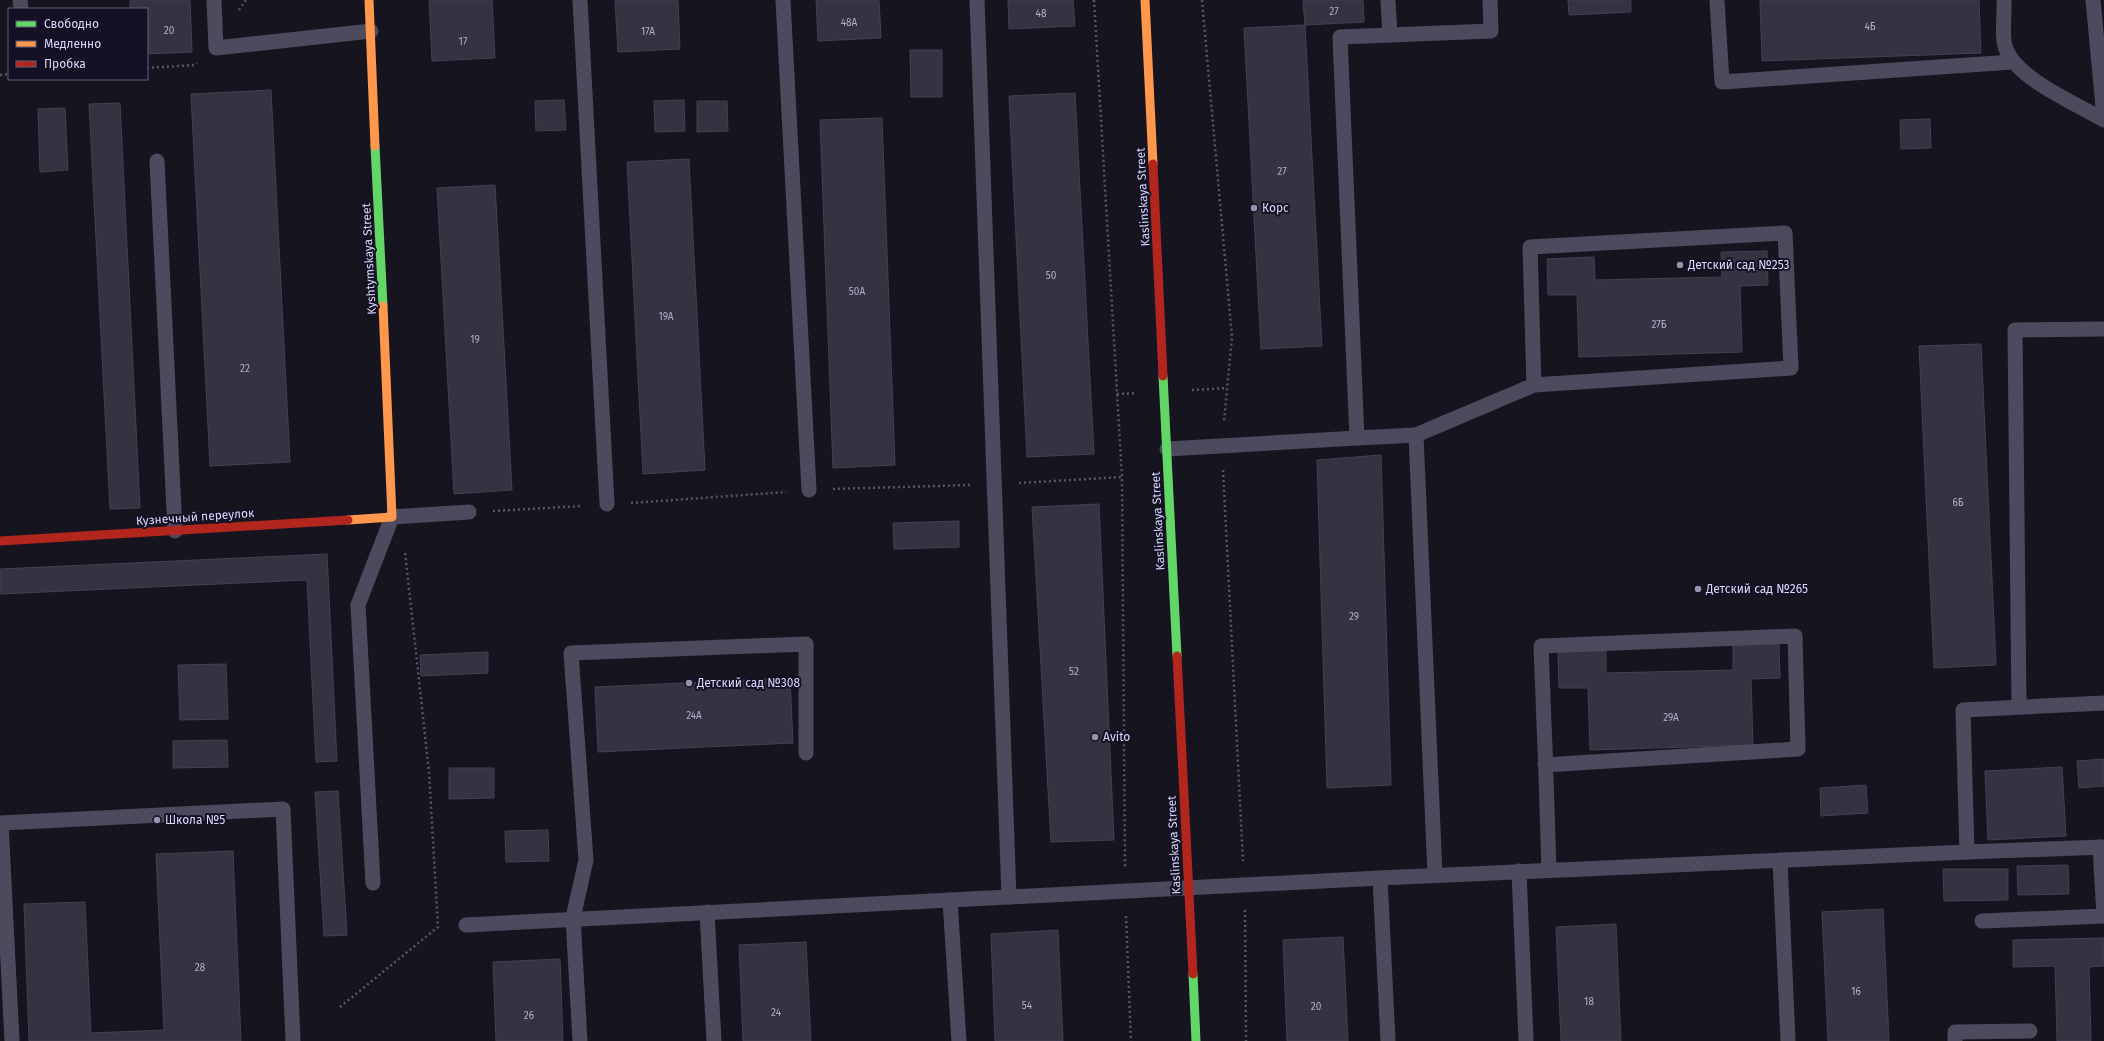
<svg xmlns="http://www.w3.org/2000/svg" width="2104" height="1041" viewBox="0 0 2104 1041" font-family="'Fira Sans',sans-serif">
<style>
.building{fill:#343341;stroke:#434052}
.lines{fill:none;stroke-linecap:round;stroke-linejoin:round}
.path{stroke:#4e5b66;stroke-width:2.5;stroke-dasharray:2 3;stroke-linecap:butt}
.lane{stroke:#4c4b5e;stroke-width:15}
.fast{stroke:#63d668;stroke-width:9}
.slow{stroke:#ff974d;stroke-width:9}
.jam{stroke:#b3261e;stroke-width:9}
.poi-dot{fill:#9593ae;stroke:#131123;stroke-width:1.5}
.labels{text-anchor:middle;stroke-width:4;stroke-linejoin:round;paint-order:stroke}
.number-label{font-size:10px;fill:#b0aecc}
.street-label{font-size:12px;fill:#dad7fb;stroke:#131123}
.poi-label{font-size:12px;fill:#dad7fb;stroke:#131123;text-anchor:start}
</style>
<rect width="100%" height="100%" fill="#16151f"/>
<g class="building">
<polygon points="130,0 190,0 192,52 147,54 147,9 130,9"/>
<polygon points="429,0 492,0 495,58 432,61"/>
<polygon points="615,0 678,0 680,49 618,52"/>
<polygon points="816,0 879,0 881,38 818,41"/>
<polygon points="1008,0 1073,0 1075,26 1009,29"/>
<polygon points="1303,0 1363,0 1364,22 1305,25"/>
<polygon points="1568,0 1631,0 1631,12 1569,15"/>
<polygon points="1760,0 1979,0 1981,53 1762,61"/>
<polygon points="1305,25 1322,346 1261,349 1244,28"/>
<polygon points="910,50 942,50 942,97 911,97"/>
<polygon points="271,90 290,462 210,466 191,94"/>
<polygon points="1075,93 1094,454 1027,457 1009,96"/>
<polygon points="564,100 566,130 536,131 535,101"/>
<polygon points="684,100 685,131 655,132 654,101"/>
<polygon points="697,101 727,101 728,131 697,132"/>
<polygon points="120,103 140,508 110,509 89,104"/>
<polygon points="65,108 68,170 40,172 38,109"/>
<polygon points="882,118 895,465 833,468 820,120"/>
<polygon points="1930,119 1931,148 1901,149 1900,120"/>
<polygon points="689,159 705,470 643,474 627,162"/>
<polygon points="495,185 512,490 454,494 437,188"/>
<polygon points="1767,251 1768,285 1740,286 1742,352 1579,357 1577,295 1548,295 1547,259 1594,257 1595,280 1722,277 1721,252"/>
<polygon points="1981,344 1996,665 1934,668 1919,346"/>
<polygon points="1381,455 1391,785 1327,788 1317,460"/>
<polygon points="1099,504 1114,840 1051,842 1032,507"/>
<polygon points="959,521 959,547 894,549 893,523"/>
<polygon points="327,554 337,761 316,762 307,580 0,594 0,569"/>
<polygon points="1779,644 1780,678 1751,679 1753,745 1590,750 1588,688 1559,688 1558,652 1606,650 1606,673 1733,670 1733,645"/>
<polygon points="488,652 488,673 421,676 420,655"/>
<polygon points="226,664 228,719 180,720 178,665"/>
<polygon points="790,678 793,743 598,752 595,687"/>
<polygon points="227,740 228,767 173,768 173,741"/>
<polygon points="2104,759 2104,786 2079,788 2077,761"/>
<polygon points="2062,767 2066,836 1988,840 1985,771"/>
<polygon points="449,768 494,768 494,798 449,799"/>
<polygon points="1866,785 1868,813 1821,816 1820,788"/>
<polygon points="338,791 347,935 324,936 315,792"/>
<polygon points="548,830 549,861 506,862 505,831"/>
<polygon points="233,851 241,1041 29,1041 24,904 85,902 91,1033 164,1030 156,854"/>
<polygon points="2068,865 2069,894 2018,895 2017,866"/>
<polygon points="1943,869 2008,869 2008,900 1944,901"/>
<polygon points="1883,909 1889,1041 1828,1041 1822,912"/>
<polygon points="1616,924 1621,1041 1561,1041 1556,927"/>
<polygon points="1058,930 1063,1041 995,1041 991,934"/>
<polygon points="1343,937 1348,1041 1287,1041 1283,940"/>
<polygon points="2104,938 2104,966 2089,967 2091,1041 2057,1041 2055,966 2013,967 2013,940"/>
<polygon points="806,942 811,1041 743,1041 739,945"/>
<polygon points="560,959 563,1041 496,1041 493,962"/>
</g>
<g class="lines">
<g class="path">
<polyline points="1094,0 1122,477 1125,867"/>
<polyline points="1202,0 1232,337 1224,421"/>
<polyline points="239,10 246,0"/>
<polyline points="147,68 194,65 197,63"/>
<polyline points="0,75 9,74"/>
<polyline points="1192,390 1227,388"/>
<polyline points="1117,394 1137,393"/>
<polyline points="1223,470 1243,861"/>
<polyline points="1019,483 1122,477"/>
<polyline points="833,489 970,485"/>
<polyline points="631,503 786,492"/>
<polyline points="493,511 582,506"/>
<polyline points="1245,910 1246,1041"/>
<polyline points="1126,916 1131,1041"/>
<polyline points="340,1007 438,927 429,772 405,552"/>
</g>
<g class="lane">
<polyline points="20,0 21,9"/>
<polyline points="214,0 216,48 371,31"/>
<polyline points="580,0 607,504"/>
<polyline points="783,0 809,490"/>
<polyline points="977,0 1009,897"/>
<polyline points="1388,0 1390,35"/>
<polyline points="1717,0 1722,82 2012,62"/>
<path d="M2004 0C2005 13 2001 38 2006 49 2017 79 2077 104 2104 120"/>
<polyline points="2093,0 2104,118"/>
<polyline points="157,161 175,531"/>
<polyline points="1416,435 1534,385 1791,368 1785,233 1530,247 1534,385"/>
<polyline points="1167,449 1357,438"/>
<polyline points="2019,707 2015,330 2104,329"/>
<path d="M1545 765 1798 749 1795 636 1541 646C1544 721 1547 795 1549 870"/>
<polyline points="1967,852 2104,847"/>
<polyline points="1780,860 1788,1041"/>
<polyline points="1519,871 1526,1041"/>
<polyline points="1435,875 1416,435 1357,438 1340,37 1491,31 1490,0"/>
<polyline points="1380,878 1388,1041"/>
<polyline points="373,883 358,605 392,517 469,512"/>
<polyline points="950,900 959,1041"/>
<polyline points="707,912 714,1041"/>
<polyline points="1982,921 2104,916 2100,847"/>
<polyline points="466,925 1380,878 1967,852 1963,710 2104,703"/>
<polyline points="12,1041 1,823 283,809 293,1041"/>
<polyline points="580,1041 573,918 586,860 571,653 806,644 806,753"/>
<polyline points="1955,1041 1955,1032 2030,1031"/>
</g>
<g class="fast">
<polyline points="375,146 383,306"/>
<polyline points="1163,376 1177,656"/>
<polyline points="1193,974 1196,1041"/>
</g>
<g class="slow">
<polyline points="369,0 375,146"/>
<polyline points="1145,0 1153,164"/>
<polyline points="348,520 392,517 383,306"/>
</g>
<g class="jam">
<polyline points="1153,164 1163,376"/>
<polyline points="0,541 348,520"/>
<polyline points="1177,656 1193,974"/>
</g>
</g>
<g class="poi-dot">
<circle cx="1254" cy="208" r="4"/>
<circle cx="1680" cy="265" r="4"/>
<circle cx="1698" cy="589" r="4"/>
<circle cx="689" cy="683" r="4"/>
<circle cx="1095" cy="737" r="4"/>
<circle cx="157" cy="820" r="4"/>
</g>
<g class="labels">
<g class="number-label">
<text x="1334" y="15">27</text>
<text x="1041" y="17">48</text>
<text x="849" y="26">48А</text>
<text x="1870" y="30">4Б</text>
<text x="169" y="34">20</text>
<text x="648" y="35">17А</text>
<text x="463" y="45">17</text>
<text x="1282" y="175">27</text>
<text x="1051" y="279">50</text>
<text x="857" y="295">50А</text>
<text x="666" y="320">19А</text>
<text x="1659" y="328">27Б</text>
<text x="475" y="343">19</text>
<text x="245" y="372">22</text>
<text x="1958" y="506">6Б</text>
<text x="1354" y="620">29</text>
<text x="1074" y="675">52</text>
<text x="694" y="719">24А</text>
<text x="1671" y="721">29А</text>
<text x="200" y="971">28</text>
<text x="1856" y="995">16</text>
<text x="1589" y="1005">18</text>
<text x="1027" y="1009">54</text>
<text x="1316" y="1010">20</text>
<text x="776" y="1016">24</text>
<text x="529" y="1019">26</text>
</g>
<g class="street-label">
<text transform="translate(1143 197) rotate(-93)" y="4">Kaslinskaya Street</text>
<text transform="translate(369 259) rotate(-93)" y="4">Kyshtymskaya Street</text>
<text transform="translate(195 517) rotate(-4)" y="4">Кузнечный переулок</text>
<text transform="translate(1158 521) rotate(-93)" y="4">Kaslinskaya Street</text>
<text transform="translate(1174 845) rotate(-93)" y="4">Kaslinskaya Street</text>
</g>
<g class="poi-label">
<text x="1262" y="212">Корс</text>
<text x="1688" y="269">Детский сад №253</text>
<text x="1706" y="593">Детский сад №265</text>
<text x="697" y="687">Детский сад №308</text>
<text x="1103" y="741">Avito</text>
<text x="165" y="824">Школа №5</text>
</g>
</g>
<rect x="8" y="8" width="140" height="72" fill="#131123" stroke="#636079"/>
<rect x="16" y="21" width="20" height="6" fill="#63d668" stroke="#636079"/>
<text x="44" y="28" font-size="12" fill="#dad7fb">Свободно</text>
<rect x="16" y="41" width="20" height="6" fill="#ff974d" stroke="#636079"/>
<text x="44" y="48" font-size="12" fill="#dad7fb">Медленно</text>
<rect x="16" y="61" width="20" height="6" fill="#b3261e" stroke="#636079"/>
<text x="44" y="68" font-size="12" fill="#dad7fb">Пробка</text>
</svg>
